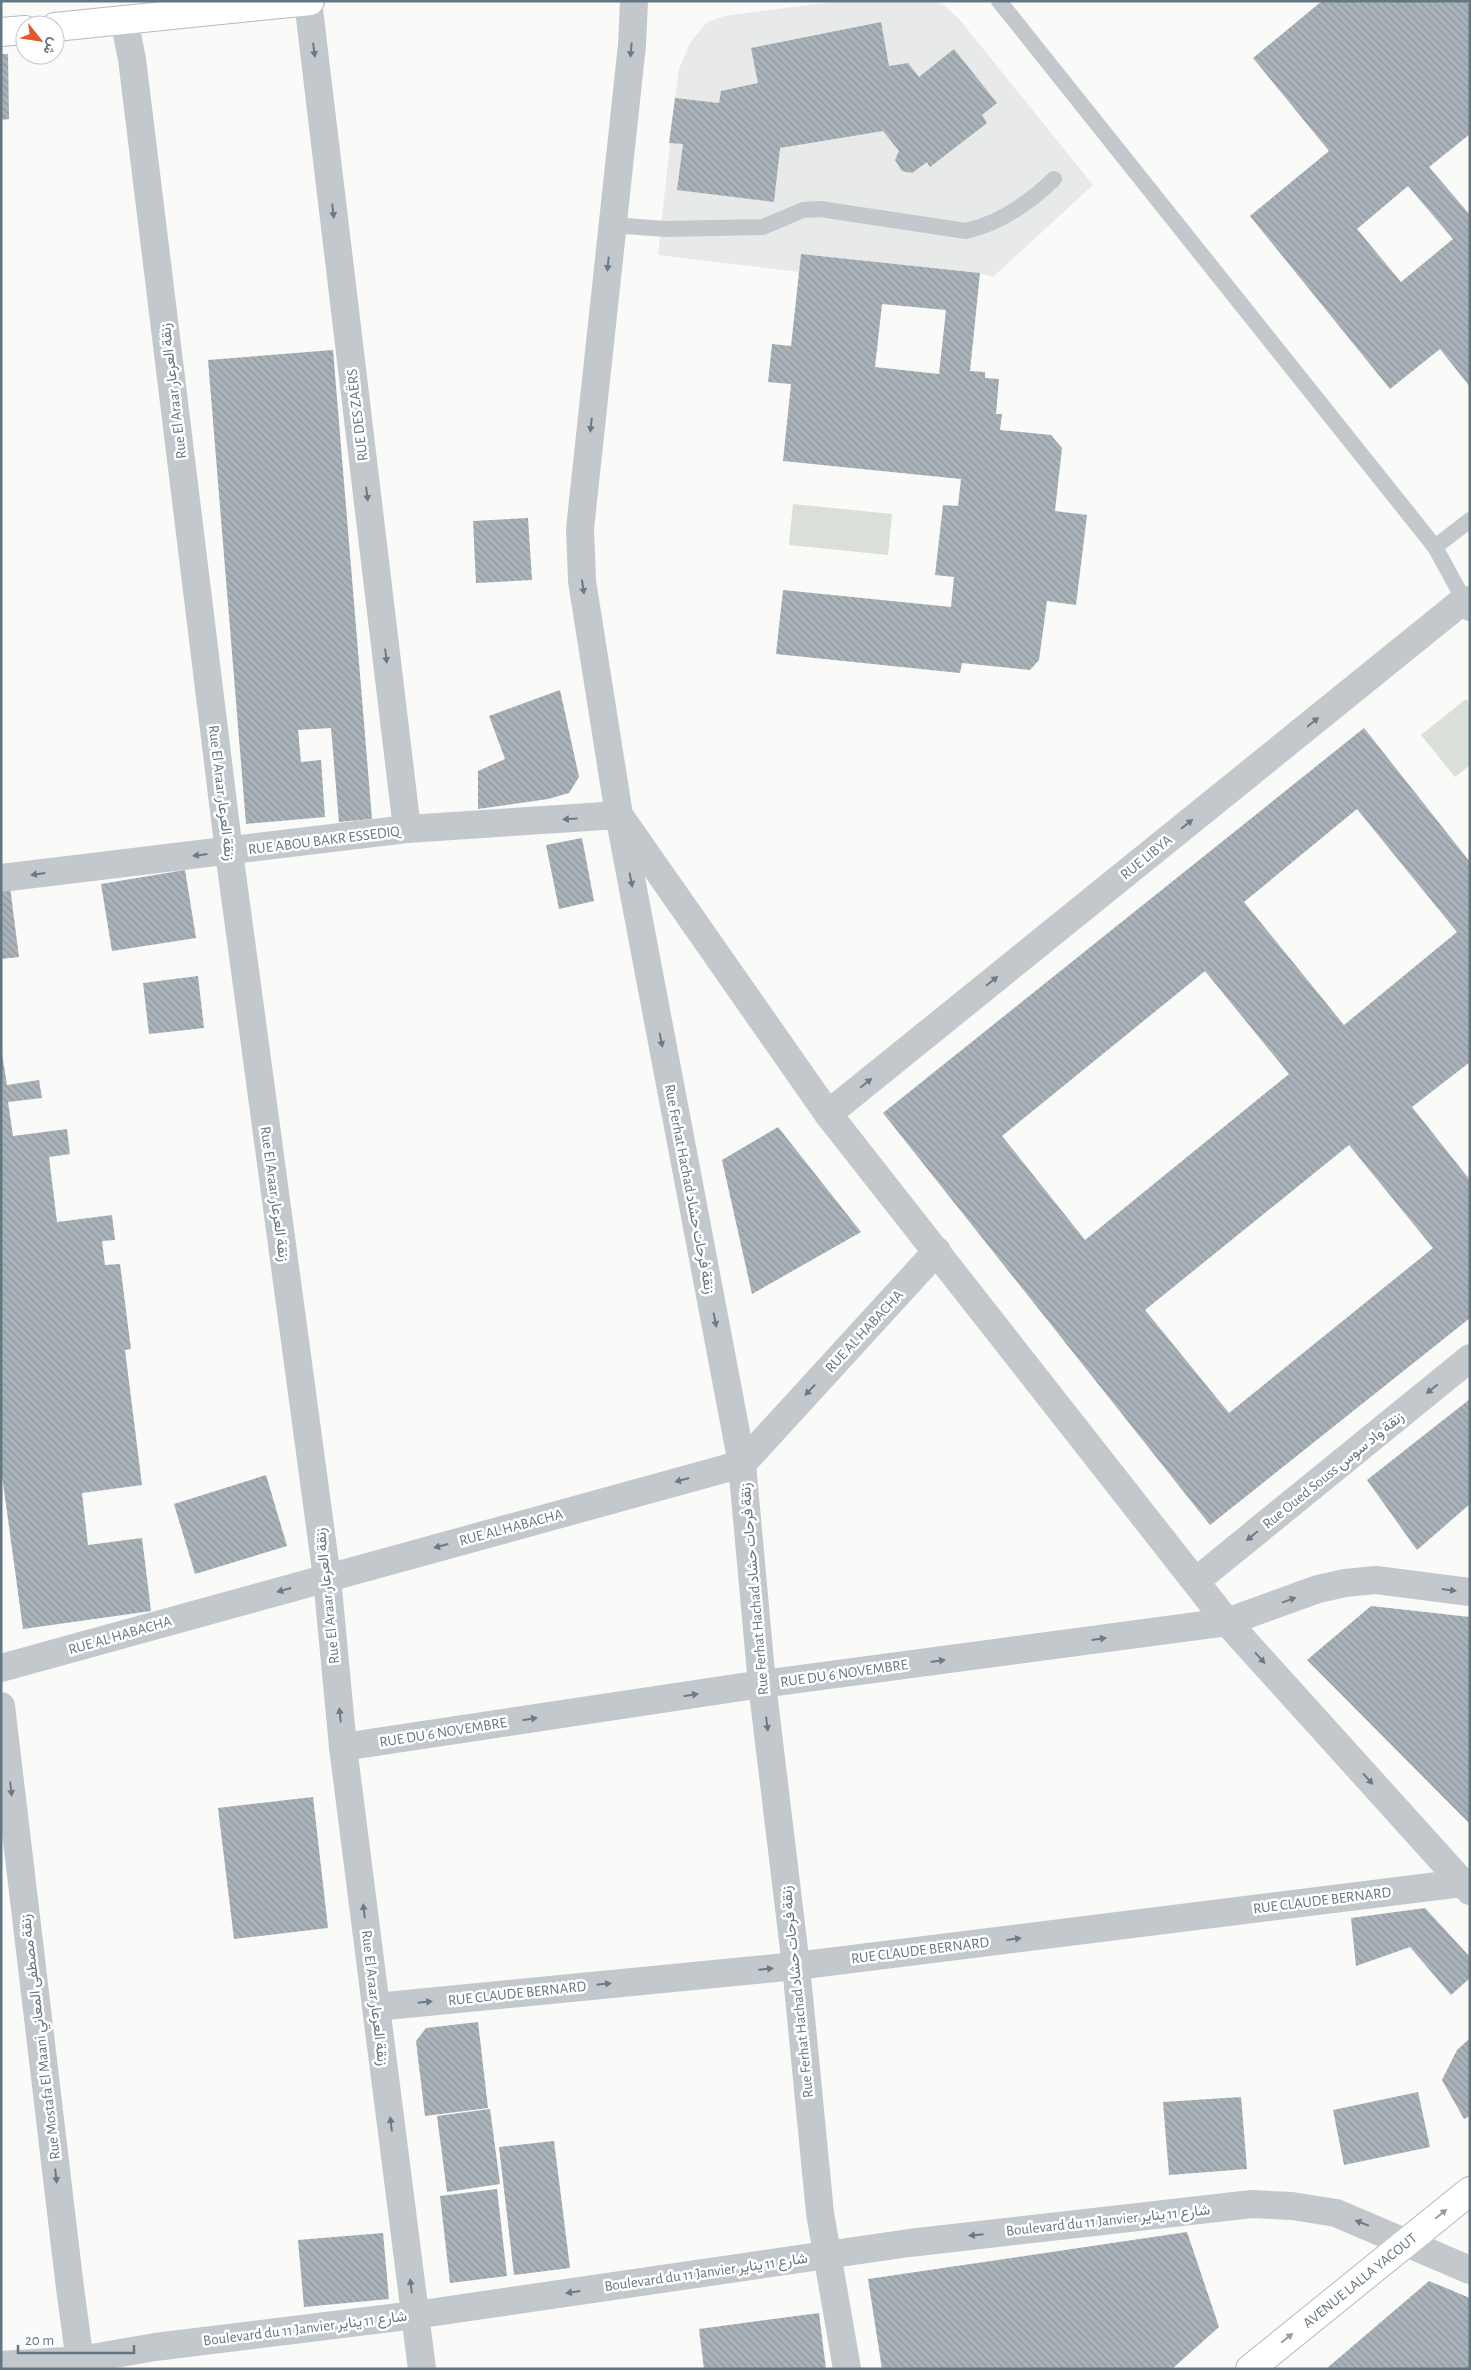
<svg xmlns="http://www.w3.org/2000/svg" width="1471" height="2370" viewBox="0 0 1471 2370" font-family="'Alegreya Sans',Vazirmatn,sans-serif">
<style>
.built{fill:#e8e9e9}
.garden{fill:#dadfd7}
.building{fill:url(#building-back-hatch);fill-rule:evenodd}
.lines{fill:none;stroke-linecap:round;stroke-linejoin:round}
.secondary-casing{stroke:#b3babf;stroke-width:30}
.lane{stroke:#c3c8cc;stroke-width:16}
.street{stroke:#c3c8cc;stroke-width:28}
.secondary{stroke:#fff;stroke-width:28}
.oneway{fill:#6a7a87}
.oneway2{fill:#939fa8}
.labels{text-anchor:middle;stroke-width:5;stroke-linejoin:round;paint-order:stroke}
.street-label{font-size:15px;fill:#657683;stroke:#fff}
</style>
<defs>
<pattern id="building-back-hatch" width="6" height="6" patternUnits="userSpaceOnUse" patternTransform="scale(1.25)"><rect width="6" height="6" fill="#aab3b9"/><path d="M-1 5l2 2M0 0l6 6M5-1l2 2" fill="none" stroke="#8e969c"/></pattern>
</defs>
<rect width="100%" height="100%" fill="#fafaf8"/>
<polygon class="built" points="840,1 936,1 945,6 960,20 1093,185 993,277 980,273 801,254 799,272 658,255 675,98 679,69 690,43 706,23 724,16"/>
<g class="garden">
<polygon points="793,504 892,514 888,555 789,545"/>
<polygon points="1466,699 1470,703 1470,765 1455,777 1421,735"/>
</g>
<g class="building">
<path d="M1322 1H1470V134L1429 167 1470 215V387L1440 349 1390 389 1250 216 1329 151 1253 58ZM1408 186 1453 239 1401 282 1357 229Z"/>
<polygon points="881,22 889,66 908,63 919,77 954,49 997,103 982,115 987,123 930,167 927,162 912,173 902,171 895,160 899,151 883,131 780,148 774,202 677,190 683,144 669,143 675,98 719,103 721,91 758,83 751,48"/>
<polygon points="1,54 8,54 9,119 1,120"/>
<path d="M801 254 980 273 970 371 985 372V378L999 379 996 414H1002L1000 430 1051 435 1062 448 1055 511 1087 515 1076 605 1047 601 1039 660 1030 670 962 663 960 673 776 654 783 590 951 607 954 577 935 575 943 505 958 506 961 479 783 461 791 384 768 382 772 344 791 346ZM882 304 946 310 939 374 875 367Z"/>
<polygon points="333,350 372,819 339,822 331,728 298,730 301,762 321,760 325,817 246,824 208,360"/>
<polygon points="528,518 532,580 476,583 473,521"/>
<polygon points="560,690 579,777 569,793 548,799 478,809 478,771 505,759 489,716"/>
<path d="M1364 728 1470 862V1062L1412 1107 1470 1180V1318L1210 1525 883 1113ZM1357 809 1457 932 1344 1025 1244 902ZM1205 971 1289 1074 1085 1240 1002 1136ZM1349 1145 1433 1248 1229 1413 1145 1310Z"/>
<polygon points="582,838 594,901 559,909 546,845"/>
<polygon points="185,870 196,938 112,951 101,884"/>
<polygon points="10,887 19,957 1,959 1,889"/>
<polygon points="198,976 204,1028 149,1034 143,983"/>
<polygon points="1,1047 7,1085 39,1080 42,1098 8,1102 13,1136 67,1129 70,1154 49,1157 57,1222 112,1215 115,1240 102,1241 105,1265 120,1264 131,1349 125,1350 142,1485 82,1493 88,1545 142,1538 151,1611 23,1629 1,1468"/>
<polygon points="778,1127 861,1232 752,1294 722,1160"/>
<polygon points="1470,1399 1470,1504 1417,1550 1367,1480"/>
<polygon points="266,1475 287,1546 195,1574 174,1504"/>
<polygon points="1371,1606 1470,1617 1470,1824 1307,1660"/>
<polygon points="313,1797 328,1928 234,1939 218,1808"/>
<polygon points="1425,1908 1470,1957 1470,1978 1451,1995 1410,1947 1356,1966 1351,1918"/>
<polygon points="478,2022 488,2108 425,2116 416,2041 426,2028"/>
<polygon points="1470,2038 1470,2116 1464,2119 1442,2080 1457,2050"/>
<polygon points="1418,2092 1430,2147 1344,2165 1333,2110"/>
<polygon points="1241,2097 1247,2169 1169,2175 1163,2102"/>
<polygon points="490,2109 500,2184 447,2192 437,2116"/>
<polygon points="554,2141 570,2268 514,2275 499,2147"/>
<polygon points="497,2189 507,2276 450,2283 440,2196"/>
<polygon points="1187,2232 1219,2327 1172,2369 882,2369 868,2279"/>
<polygon points="383,2233 389,2299 304,2307 298,2240"/>
<polygon points="1429,2281 1470,2298 1470,2369 1326,2369"/>
<polygon points="819,2313 826,2369 704,2369 699,2329"/>
</g>
<g class="lines">
<g class="secondary-casing">
<g id="secondary">
<polyline points="55,27 310,1"/>
<polyline points="1,32 25,30"/>
<path id="s1" d="M1250 2369 1470 2191"/>
</g>
</g>
<g class="lane">
<polyline points="999,1 1435,547 1464,600 1470,597"/>
<path d="M612 225 665 229 763 227 803 210 820 209 966 231C1001 223 1029 203 1054 179"/>
<polyline points="1435,547 1470,520"/>
</g>
<g class="street">
<polyline points="308,1 407,829"/>
<polyline points="634,1 632,45 580,529 582,581 619,815 828,1114 1227,1622 1470,1891"/>
<polyline points="124,20 132,59 229,852 327,1578 343,1747 422,2369"/>
<polyline points="1,878 407,829 619,815 742,1464 762,1684 796,1966 820,2213 847,2369"/>
<polyline points="828,1114 1464,600 1470,607"/>
<polyline points="1196,1581 1470,1358"/>
<polyline points="1,1668 742,1464 937,1251"/>
<polyline points="1,1706 70,2288 81,2369"/>
<polyline points="343,1747 762,1684 1227,1622 1318,1589 1345,1583 1376,1580 1470,1592"/>
<polyline points="376,2007 796,1966 1462,1883"/>
<polyline points="1,2365 80,2360 155,2347 415,2315 909,2243 1252,2204 1292,2206 1336,2213 1470,2270"/>
</g>
<use href="#secondary" class="secondary"/>
</g>
<defs><path id="oneway-solid" d="M-6-.8H1V-3.2L6.5 0L1 3.2V.8H-6Z" transform="scale(1.25)"/></defs>
<g class="oneway">
<use href="#oneway-solid" transform="translate(314 50) rotate(83)"/>
<use href="#oneway-solid" transform="translate(631 50) rotate(95)"/>
<use href="#oneway-solid" transform="translate(333 211) rotate(83)"/>
<use href="#oneway-solid" transform="translate(608 264) rotate(96)"/>
<use href="#oneway-solid" transform="translate(591 425) rotate(96)"/>
<use href="#oneway-solid" transform="translate(367 494) rotate(83)"/>
<use href="#oneway-solid" transform="translate(583 587) rotate(82)"/>
<use href="#oneway-solid" transform="translate(386 656) rotate(83)"/>
<use href="#oneway-solid" transform="translate(1313 722) rotate(-39)"/>
<use href="#oneway-solid" transform="translate(570 819) rotate(176)"/>
<use href="#oneway-solid" transform="translate(1187 824) rotate(-39)"/>
<use href="#oneway-solid" transform="translate(200 855) rotate(173)"/>
<use href="#oneway-solid" transform="translate(38 874) rotate(173)"/>
<use href="#oneway-solid" transform="translate(631 880) rotate(79)"/>
<use href="#oneway-solid" transform="translate(992 981) rotate(-39)"/>
<use href="#oneway-solid" transform="translate(661 1040) rotate(79)"/>
<use href="#oneway-solid" transform="translate(866 1083) rotate(-39)"/>
<use href="#oneway-solid" transform="translate(715 1320) rotate(79)"/>
<use href="#oneway-solid" transform="translate(1432 1389) rotate(141)"/>
<use href="#oneway-solid" transform="translate(810 1390) rotate(133)"/>
<use href="#oneway-solid" transform="translate(682 1480) rotate(165)"/>
<use href="#oneway-solid" transform="translate(1252 1536) rotate(141)"/>
<use href="#oneway-solid" transform="translate(441 1546) rotate(165)"/>
<use href="#oneway-solid" transform="translate(284 1590) rotate(164)"/>
<use href="#oneway-solid" transform="translate(1449 1590) rotate(7)"/>
<use href="#oneway-solid" transform="translate(1289 1600) rotate(-20)"/>
<use href="#oneway-solid" transform="translate(1099 1639) rotate(-8)"/>
<use href="#oneway-solid" transform="translate(1260 1658) rotate(48)"/>
<use href="#oneway-solid" transform="translate(938 1661) rotate(-8)"/>
<use href="#oneway-solid" transform="translate(691 1695) rotate(-9)"/>
<use href="#oneway-solid" transform="translate(340 1715) rotate(-96)"/>
<use href="#oneway-solid" transform="translate(530 1719) rotate(-9)"/>
<use href="#oneway-solid" transform="translate(767 1724) rotate(83)"/>
<use href="#oneway-solid" transform="translate(1368 1779) rotate(48)"/>
<use href="#oneway-solid" transform="translate(11 1789) rotate(83)"/>
<use href="#oneway-solid" transform="translate(364 1911) rotate(-97)"/>
<use href="#oneway-solid" transform="translate(1014 1939) rotate(-7)"/>
<use href="#oneway-solid" transform="translate(766 1969) rotate(-6)"/>
<use href="#oneway-solid" transform="translate(604 1984) rotate(-6)"/>
<use href="#oneway-solid" transform="translate(425 2002) rotate(-6)"/>
<use href="#oneway-solid" transform="translate(391 2124) rotate(-97)"/>
<use href="#oneway-solid" transform="translate(56 2176) rotate(83)"/>
<use href="#oneway-solid" transform="translate(1362 2223) rotate(-158)"/>
<use href="#oneway-solid" transform="translate(976 2235) rotate(174)"/>
<use href="#oneway-solid" transform="translate(411 2286) rotate(-97)"/>
<use href="#oneway-solid" transform="translate(573 2292) rotate(172)"/>
</g>
<g class="oneway2">
<use href="#oneway-solid" transform="translate(1441 2214) rotate(-39)"/>
<use href="#oneway-solid" transform="translate(1287 2338) rotate(-39)"/>
</g>
<g class="labels">
<g class="street-label">
<text transform="translate(173 391) rotate(-97)" y="5">Rue El Araar زنقة العرعار</text>
<text transform="translate(357 415) rotate(-97)" y="5">RUE DES ZAËRS</text>
<text transform="translate(222 793) rotate(83)" y="5">Rue El Araar زنقة العرعار</text>
<text transform="translate(324 840) rotate(-7)" y="5">RUE ABOU BAKR ESSEDIQ</text>
<text transform="translate(1146 857) rotate(-39)" y="5">RUE LIBYA</text>
<text transform="translate(690 1189) rotate(79)" y="5">Rue Ferhat Hachad زنقة فرحات حشاد</text>
<text transform="translate(275 1194) rotate(82)" y="5">Rue El Araar زنقة العرعار</text>
<text transform="translate(864 1331) rotate(-47)" y="5">RUE AL HABACHA</text>
<text transform="translate(1333 1470) rotate(-39)" y="5">Rue Oued Souss زنقة واد سوس</text>
<text transform="translate(511 1527) rotate(-15)" y="5">RUE AL HABACHA</text>
<text transform="translate(754 1589) rotate(-95)" y="5">Rue Ferhat Hachad زنقة فرحات حشاد</text>
<text transform="translate(327 1596) rotate(-96)" y="5">Rue El Araar زنقة العرعار</text>
<text transform="translate(120 1635) rotate(-16)" y="5">RUE AL HABACHA</text>
<text transform="translate(844 1673) rotate(-8)" y="5">RUE DU 6 NOVEMBRE</text>
<text transform="translate(443 1732) rotate(-9)" y="5">RUE DU 6 NOVEMBRE</text>
<text transform="translate(1322 1900) rotate(-7)" y="5">RUE CLAUDE BERNARD</text>
<text transform="translate(920 1950) rotate(-7)" y="5">RUE CLAUDE BERNARD</text>
<text transform="translate(797 1992) rotate(-96)" y="5">Rue Ferhat Hachad زنقة فرحات حشاد</text>
<text transform="translate(517 1993) rotate(-6)" y="5">RUE CLAUDE BERNARD</text>
<text transform="translate(375 1998) rotate(83)" y="5">Rue El Araar زنقة العرعار</text>
<text transform="translate(40 2037) rotate(-97)" y="5">Rue Mostafa El Maani زنقة مصطفى المعاني</text>
<text transform="translate(1108 2220) rotate(-6)" y="5">Boulevard du 11 Janvier شارع 11 يناير</text>
<text transform="translate(706 2272) rotate(-8)" y="5">Boulevard du 11 Janvier شارع 11 يناير</text>
<text dy="5" stroke="none"><textPath href="#s1" startOffset="141">AVENUE LALLA YACOUT</textPath></text>
<text transform="translate(305 2328) rotate(-7)" y="5">Boulevard du 11 Janvier شارع 11 يناير</text>
</g>
</g>
<rect width="1471" height="2370" fill="none" stroke="#657683" stroke-width="5"/>
<g transform="translate(40 40) rotate(120)"><circle r="24" fill="#ffffff" stroke="#c1c8cd"/>
<path d="M0-4L9 19L0 12L-9 19Z" fill="#e4572e"/>
<text y="-8" font-size="14" font-weight="bold" text-anchor="middle" fill="#657683">ش</text>
</g>
<path d="M18 2345v8h116v-8" fill="none" stroke="#657683" stroke-width="2.5"/>
<text x="25" y="2345" font-size="15" fill="#657683" stroke="#ffffff" stroke-width="4" paint-order="stroke">20 m</text>
</svg>
